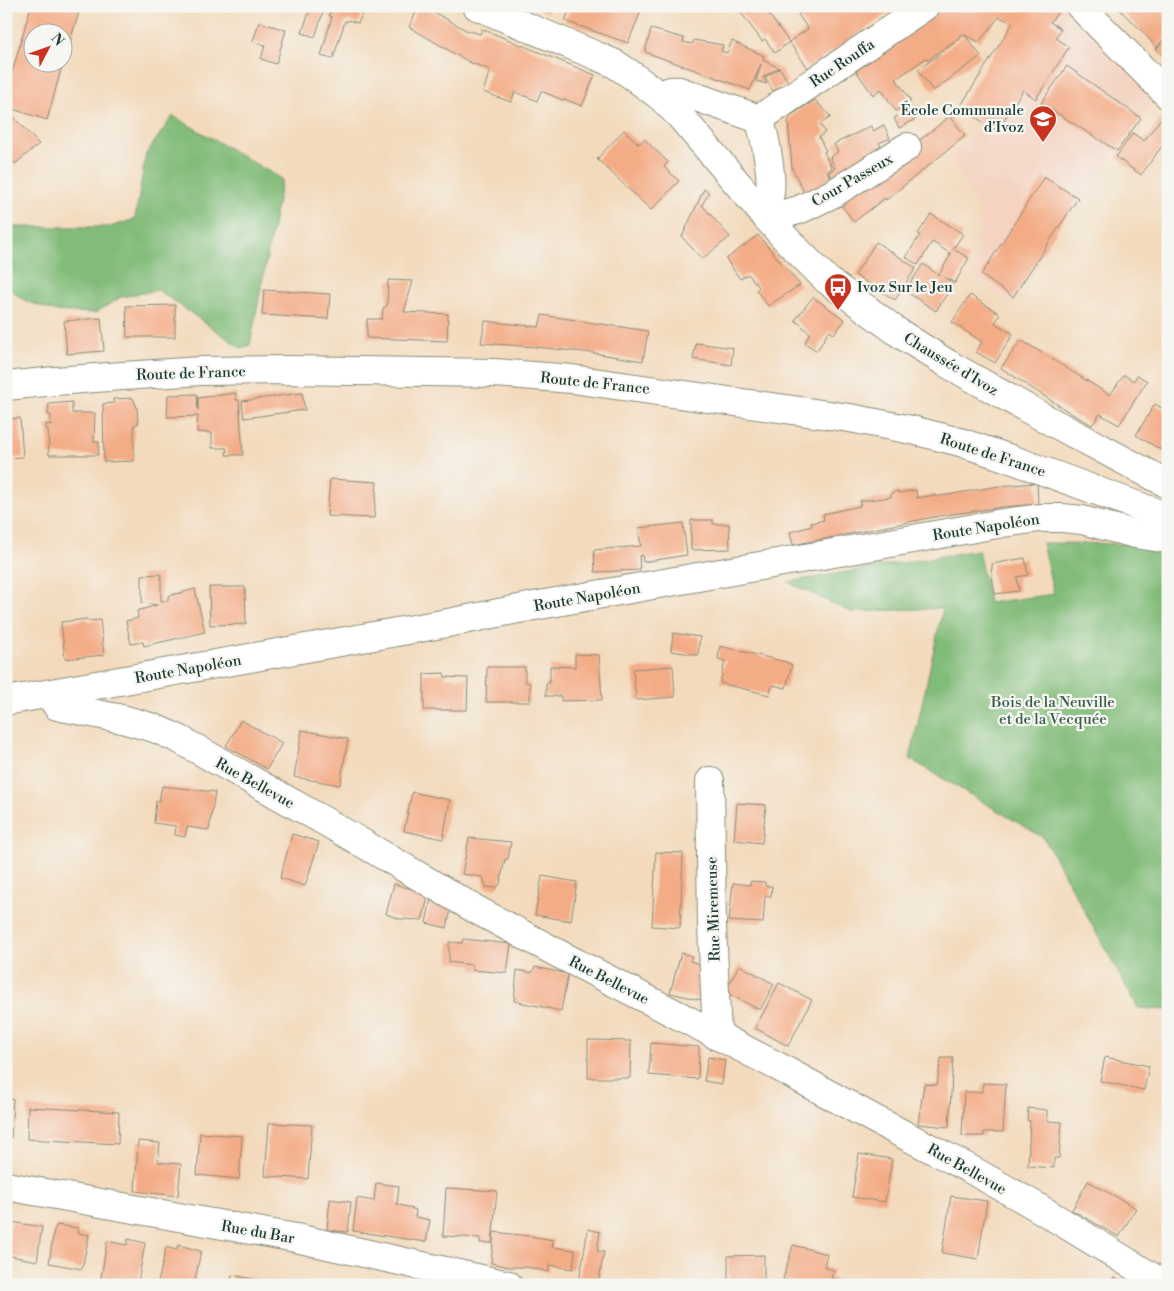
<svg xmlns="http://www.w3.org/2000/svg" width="1174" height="1291" viewBox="0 0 1174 1291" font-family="'Libre Bodoni',serif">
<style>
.built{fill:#f4d3c1}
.forest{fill:#82bc79;stroke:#507c56}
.building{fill:#f4ac86}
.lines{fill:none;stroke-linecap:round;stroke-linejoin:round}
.minor-casing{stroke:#898c78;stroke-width:30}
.major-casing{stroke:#898c78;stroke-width:30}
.minor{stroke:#fff;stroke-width:28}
.major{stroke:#fff;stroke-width:28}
.labels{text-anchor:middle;stroke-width:4.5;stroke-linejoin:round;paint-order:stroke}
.street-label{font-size:15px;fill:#1f3d34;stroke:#f6f6f2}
.poi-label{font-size:15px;fill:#1f3d34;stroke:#f6f6f2;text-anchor:end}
.park-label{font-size:15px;fill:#395d46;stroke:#f6f6f2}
</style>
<rect width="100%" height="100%" fill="#f6f6f2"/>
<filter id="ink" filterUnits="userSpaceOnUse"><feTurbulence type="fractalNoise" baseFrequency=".02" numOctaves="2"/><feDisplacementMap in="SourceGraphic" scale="10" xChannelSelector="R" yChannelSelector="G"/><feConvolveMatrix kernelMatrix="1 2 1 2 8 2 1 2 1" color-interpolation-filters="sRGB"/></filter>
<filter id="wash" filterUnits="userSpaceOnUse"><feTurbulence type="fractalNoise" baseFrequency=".0096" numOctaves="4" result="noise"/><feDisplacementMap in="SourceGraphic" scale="20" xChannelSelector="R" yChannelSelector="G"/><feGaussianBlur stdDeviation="1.12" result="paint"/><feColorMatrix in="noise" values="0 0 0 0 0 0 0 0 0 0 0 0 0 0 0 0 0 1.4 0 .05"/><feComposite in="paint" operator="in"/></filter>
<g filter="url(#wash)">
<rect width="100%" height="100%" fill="#f3dabc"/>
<polygon class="built" points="1023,6 1063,6 1156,98 1062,222 1012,306 975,276 980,213 950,157 978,129 960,107"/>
<g class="forest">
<polygon points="173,116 282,179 250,345 241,348 158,290 121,297 95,313 54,311 26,301 6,287 6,227 110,227 135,219 146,154"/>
<polygon points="1042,543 1168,544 1168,1010 1138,1008 1044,838 910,759 943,608 850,612 788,582 978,550 989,603 1054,594"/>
</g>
<g id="blocks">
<g class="building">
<polygon points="31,6 81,6 70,41 62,39 62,32 32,32 32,62 63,62 47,120 6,107 6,94"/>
<polygon points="311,6 325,6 315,37 302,33"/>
<polygon points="333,6 366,6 358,23 348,20 347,22 345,21 333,59 321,56 332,17 329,16"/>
<polygon points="419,6 423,6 466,30 480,34 482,29 595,75 582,106 564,99 563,100 541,91 537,101 515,92 511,102 483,92 490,70 469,62 409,27"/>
<polygon points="532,6 550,6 548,13"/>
<polygon points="571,6 643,6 628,43 565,21"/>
<polygon points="736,6 763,6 789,42 808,29 798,14 808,6 831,6 834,11 841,6 899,6 808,68 789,42 775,53 765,39 762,41"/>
<polygon points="949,6 1057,6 1061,9 1050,22 1061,29 1056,38 1069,47 1036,99 1023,90 997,131 960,107 1013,23 999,17 979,42 965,35 981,56 933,91 918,70 965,35 963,34 928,60 926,58 896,79 911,101 896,111 881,89 873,95 856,71"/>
<polygon points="1116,6 1167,6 1165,8 1166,9 1168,8 1168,35 1156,47 1144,33"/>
<polygon points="259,22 286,30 276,64 261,59 265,45 253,41"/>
<polygon points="651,29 684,38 683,42 692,44 694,40 723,45 721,51 727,53 732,41 764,56 763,60 779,68 763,77 767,84 756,81 761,64 750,90 645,52"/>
<polygon points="1168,37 1168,61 1156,49"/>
<polygon points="1067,66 1141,118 1117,151 1041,103"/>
<polygon points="780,68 788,82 773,91 765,77"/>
<polygon points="815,100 831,117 820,124 825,132 819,137 826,151 824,152 832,168 827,172 831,181 833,180 829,172 835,168 830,157 838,152 834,144 871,126 873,131 884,125 890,138 879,143 886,156 805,194 792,168 788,121 793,114"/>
<polygon points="6,109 39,144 15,164 6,152"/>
<polygon points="910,109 916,119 899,128 894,118"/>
<polygon points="1165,113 1168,115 1168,138 1141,175 1116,157 1133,133 1144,141"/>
<polygon points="950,116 965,136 886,200 885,198 854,222 838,201 929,133"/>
<polygon points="624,130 639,144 644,139 668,162 664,167 679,181 651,210 597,159"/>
<polygon points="1044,177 1078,198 1013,297 981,275"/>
<polygon points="704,189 709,193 702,205 730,237 702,259 682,237"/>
<polygon points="931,214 963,234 953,249 969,258 955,283 944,277 953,284 936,311 905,291 923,264 939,275 951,254 932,242 918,265 906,257 920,235 918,234"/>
<polygon points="758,235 800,285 768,306 756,290 759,287 748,274 740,279 726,259"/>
<polygon points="876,242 916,268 895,300 855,275"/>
<polygon points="388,280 413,281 404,312 448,314 447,341 367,338 367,319 382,319 383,308 387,306"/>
<polygon points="264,290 330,294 328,319 262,315"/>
<polygon points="970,295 1000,314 995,323 1013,334 995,363 976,352 982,342 952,322"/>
<polygon points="813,297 845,320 834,334 829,331 817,351 805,343 810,333 795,320"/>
<polygon points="175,305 175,337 127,337 126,306"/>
<polygon points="542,315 648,331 643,361 593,353 535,347 481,343 485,321 539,327"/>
<polygon points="101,318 104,351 67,354 64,321"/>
<polygon points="1021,340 1110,395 1124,375 1134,381 1137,375 1147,381 1119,425 1100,414 1092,425 1072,414 1001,368"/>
<polygon points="696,343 733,348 731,365 693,359"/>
<polygon points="236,393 236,400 239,400 243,455 226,455 227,448 212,448 212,433 197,432 198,416 167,417 168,395 197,394 198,410 198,398"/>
<polygon points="302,393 305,410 244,418 242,401"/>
<polygon points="133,398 137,408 138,424 134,425 134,461 104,462 103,404 114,403 113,399"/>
<polygon points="72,402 72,413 95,413 94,442 99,442 98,455 49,455 48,429 46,429 46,424 51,425 51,415 48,415 49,404"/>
<polygon points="1155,404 1168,412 1168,454 1136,435"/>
<polygon points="20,418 23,457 6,458 6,419"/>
<polygon points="330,479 377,482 374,518 327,516"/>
<polygon points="1037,483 1038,504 1002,507 939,516 793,545 790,532 812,526 811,523 824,520 823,514 860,506 860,501 891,497 891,493 898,491 899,493 916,490 917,498 935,495 935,497 999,486"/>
<polygon points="691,520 713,520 713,524 729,524 730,549 691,550"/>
<polygon points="683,523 687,555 643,562 642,555 639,556 640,570 595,572 594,550 641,546 638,528"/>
<polygon points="1025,558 1028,575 1017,577 1019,591 995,594 991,569 992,569 992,564"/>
<polygon points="161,574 161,601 168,601 168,596 195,589 205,632 144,646 143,642 131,644 126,621 138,618 137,611 157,605 142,603 142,575"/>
<polygon points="209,587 245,587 246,624 210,625"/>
<polygon points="87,619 88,621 100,620 104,655 65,659 61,622"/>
<polygon points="673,633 700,637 698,655 671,651"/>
<polygon points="720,646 786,662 792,665 786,688 772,685 769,695 720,683 725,661 718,659"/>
<polygon points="575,654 599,655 602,700 561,701 561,696 546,696 546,683 550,683 550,666 575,667"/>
<polygon points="673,666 675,697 636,700 633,669"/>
<polygon points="487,667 525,667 525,682 530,683 530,702 486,702"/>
<polygon points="444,673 445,677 468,678 467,710 424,710 424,674"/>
<polygon points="241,720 282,743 267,769 226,746"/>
<polygon points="302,730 348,739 340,785 294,777"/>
<polygon points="162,786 215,792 209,830 187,827 185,837 175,835 176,826 154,823 156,801 159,801"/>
<polygon points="412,792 450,800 443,839 404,831"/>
<polygon points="737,803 766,805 762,843 734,840"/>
<polygon points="292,834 319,842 305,886 280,878"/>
<polygon points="469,838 511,842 508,859 505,859 500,884 496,888 486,887 483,877 462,874"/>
<polygon points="656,852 683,853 680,928 652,926"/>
<polygon points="542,876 577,882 571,921 535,915"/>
<polygon points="751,881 765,882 765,886 772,886 771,896 765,896 763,923 729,921 733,883 750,885"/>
<polygon points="394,884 429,894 422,920 400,919 386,914"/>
<polygon points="431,899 452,904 447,928 426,923"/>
<polygon points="463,939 511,944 507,973 472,970 472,965 449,962 449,942 462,943"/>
<polygon points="681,953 692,956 690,961 702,965 700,975 707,977 710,1002 670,993"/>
<polygon points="739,965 774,984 760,1010 725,992"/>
<polygon points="535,967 568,974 561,1011 514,1001 517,970 532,973"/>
<polygon points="779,983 812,1000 788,1046 755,1028"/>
<polygon points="588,1040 631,1041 630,1078 588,1078"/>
<polygon points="651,1043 699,1047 698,1079 649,1075"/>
<polygon points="708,1057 725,1060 722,1084 704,1081"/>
<polygon points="1105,1057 1149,1066 1144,1090 1100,1081"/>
<polygon points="941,1058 953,1058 949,1127 918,1124 924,1084 937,1085"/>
<polygon points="983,1083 1006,1084 1003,1132 984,1132 984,1136 962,1136 964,1092 982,1092"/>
<polygon points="6,1099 13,1099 11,1138 6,1138"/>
<polygon points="28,1107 119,1112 118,1144 27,1139"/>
<polygon points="1028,1108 1047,1110 1047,1121 1062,1122 1059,1158 1054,1158 1054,1168 1028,1166 1030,1121 1027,1120"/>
<polygon points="269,1123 312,1125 308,1179 265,1176"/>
<polygon points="200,1133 242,1136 239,1179 197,1175"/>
<polygon points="138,1141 160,1143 158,1162 181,1164 178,1196 135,1191"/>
<polygon points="859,1154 892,1159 885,1202 852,1197"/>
<polygon points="1088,1181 1136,1208 1119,1237 1072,1210"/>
<polygon points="376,1183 399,1186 397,1204 416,1210 415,1217 430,1220 426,1242 353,1231 357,1198 374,1201"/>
<polygon points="446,1188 497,1191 492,1243 480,1243 480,1238 443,1236"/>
<polygon points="951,1196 987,1201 978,1259 942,1253"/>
<polygon points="330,1199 351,1202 348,1232 327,1230"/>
<polygon points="11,1222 42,1227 37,1261 6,1255"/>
<polygon points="57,1225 78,1228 77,1233 89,1235 82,1269 49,1263 54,1230"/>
<polygon points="588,1229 600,1232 597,1251 604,1252 598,1285 579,1282"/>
<polygon points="494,1232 529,1236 554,1240 552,1247 575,1250 573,1269 549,1265 549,1272 527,1267 509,1267 491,1263"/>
<polygon points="128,1239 145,1243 138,1282 120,1279 117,1285 100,1285 107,1241 127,1245"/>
<polygon points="178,1245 201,1251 194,1285 164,1285 158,1283 166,1247 176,1250"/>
<polygon points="793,1245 827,1254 824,1267 834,1270 831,1278 855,1285 804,1285 783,1279"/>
<polygon points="764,1255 764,1285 728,1285 728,1256"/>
<polygon points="232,1275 280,1284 279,1285 230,1285"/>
<polygon points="1114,1277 1130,1285 1110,1285"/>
</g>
</g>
</g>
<g filter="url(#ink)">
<use href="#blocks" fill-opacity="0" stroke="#898c78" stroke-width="1"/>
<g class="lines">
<g class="minor-casing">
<g id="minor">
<polyline points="1080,6 1168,95"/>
<path d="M661 97C667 91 671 90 679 91L759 119C765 135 774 181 769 197 767 202 764 205 760 209"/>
<polyline points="759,119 925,6"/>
<polyline points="767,218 799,210 834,193 907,147"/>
<polyline points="50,694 57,706 122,719 154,728 179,739 333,826 475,909 559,954 777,1066 874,1119 970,1169 1034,1205 1165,1285"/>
<polyline points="6,701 453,622 534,606 1003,523 1040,518 1062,518 1082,520 1135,534 1168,539"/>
<polyline points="710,781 712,926 717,1036"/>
<polyline points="6,1186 296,1238 508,1285"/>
</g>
</g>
<g class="major-casing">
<g id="major">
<polyline points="477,6 597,56 615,64 633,76 661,97 680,116 767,218 787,240 827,280 899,333 948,364 1037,414 1168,484"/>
<polyline points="6,386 55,381 122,376 201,371 285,370 495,373 572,379 850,418 912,430 960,442 1008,458 1168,517"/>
</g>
</g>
<use href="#minor" class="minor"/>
<use href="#major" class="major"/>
</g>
</g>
<defs>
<g id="school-pin" transform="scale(1.4375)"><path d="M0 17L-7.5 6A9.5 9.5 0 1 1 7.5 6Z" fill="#c8321e" stroke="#f6f6f2"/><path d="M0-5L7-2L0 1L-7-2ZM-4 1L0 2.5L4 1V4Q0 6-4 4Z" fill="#fff"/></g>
<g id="bus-pin" transform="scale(1.4375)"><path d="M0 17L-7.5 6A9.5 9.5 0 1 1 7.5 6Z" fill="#c8321e" stroke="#f6f6f2"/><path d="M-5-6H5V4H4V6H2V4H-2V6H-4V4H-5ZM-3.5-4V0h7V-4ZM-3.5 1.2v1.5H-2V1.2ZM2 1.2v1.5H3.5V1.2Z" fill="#fff"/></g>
</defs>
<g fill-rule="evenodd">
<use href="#school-pin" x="1043" y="119"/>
<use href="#bus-pin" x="838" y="287"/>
</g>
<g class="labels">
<g class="street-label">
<text transform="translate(842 63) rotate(-34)" y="5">Rue Rouffa</text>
<text transform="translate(852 180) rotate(-30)" y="5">Cour Passeux</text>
<text transform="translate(951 364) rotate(31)" y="5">Chaussée d'Ivoz</text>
<text transform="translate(191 373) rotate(-2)" y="5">Route de France</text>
<text transform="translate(595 383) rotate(6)" y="5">Route de France</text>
<text transform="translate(993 455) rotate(18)" y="5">Route de France</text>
<text transform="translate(986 527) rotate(-9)" y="5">Route Napoléon</text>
<text transform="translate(587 597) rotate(-10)" y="5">Route Napoléon</text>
<text transform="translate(188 669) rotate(-10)" y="5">Route Napoléon</text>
<text transform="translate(255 783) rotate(29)" y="5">Rue Bellevue</text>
<text transform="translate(713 909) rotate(-92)" y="5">Rue Miremeuse</text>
<text transform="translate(609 980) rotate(27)" y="5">Rue Bellevue</text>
<text transform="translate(967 1169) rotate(29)" y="5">Rue Bellevue</text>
<text transform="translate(258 1232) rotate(10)" y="5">Rue du Bar</text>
</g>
<g class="poi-label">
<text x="1024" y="115">École Communale<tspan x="1024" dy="17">d'Ivoz</tspan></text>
<text x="857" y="292" text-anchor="start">Ivoz Sur le Jeu</text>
</g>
<g class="park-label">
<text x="1053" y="707">Bois de la Neuville<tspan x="1053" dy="17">et de la Vecquée</tspan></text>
</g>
</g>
<rect width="1174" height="1291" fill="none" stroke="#f6f6f2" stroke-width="25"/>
<g transform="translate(48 48) rotate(49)"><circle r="24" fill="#f6f6f2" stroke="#a0aca6"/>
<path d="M0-4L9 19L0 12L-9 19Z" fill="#c8321e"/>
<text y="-8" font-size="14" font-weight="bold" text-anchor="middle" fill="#1f3d34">N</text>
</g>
</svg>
